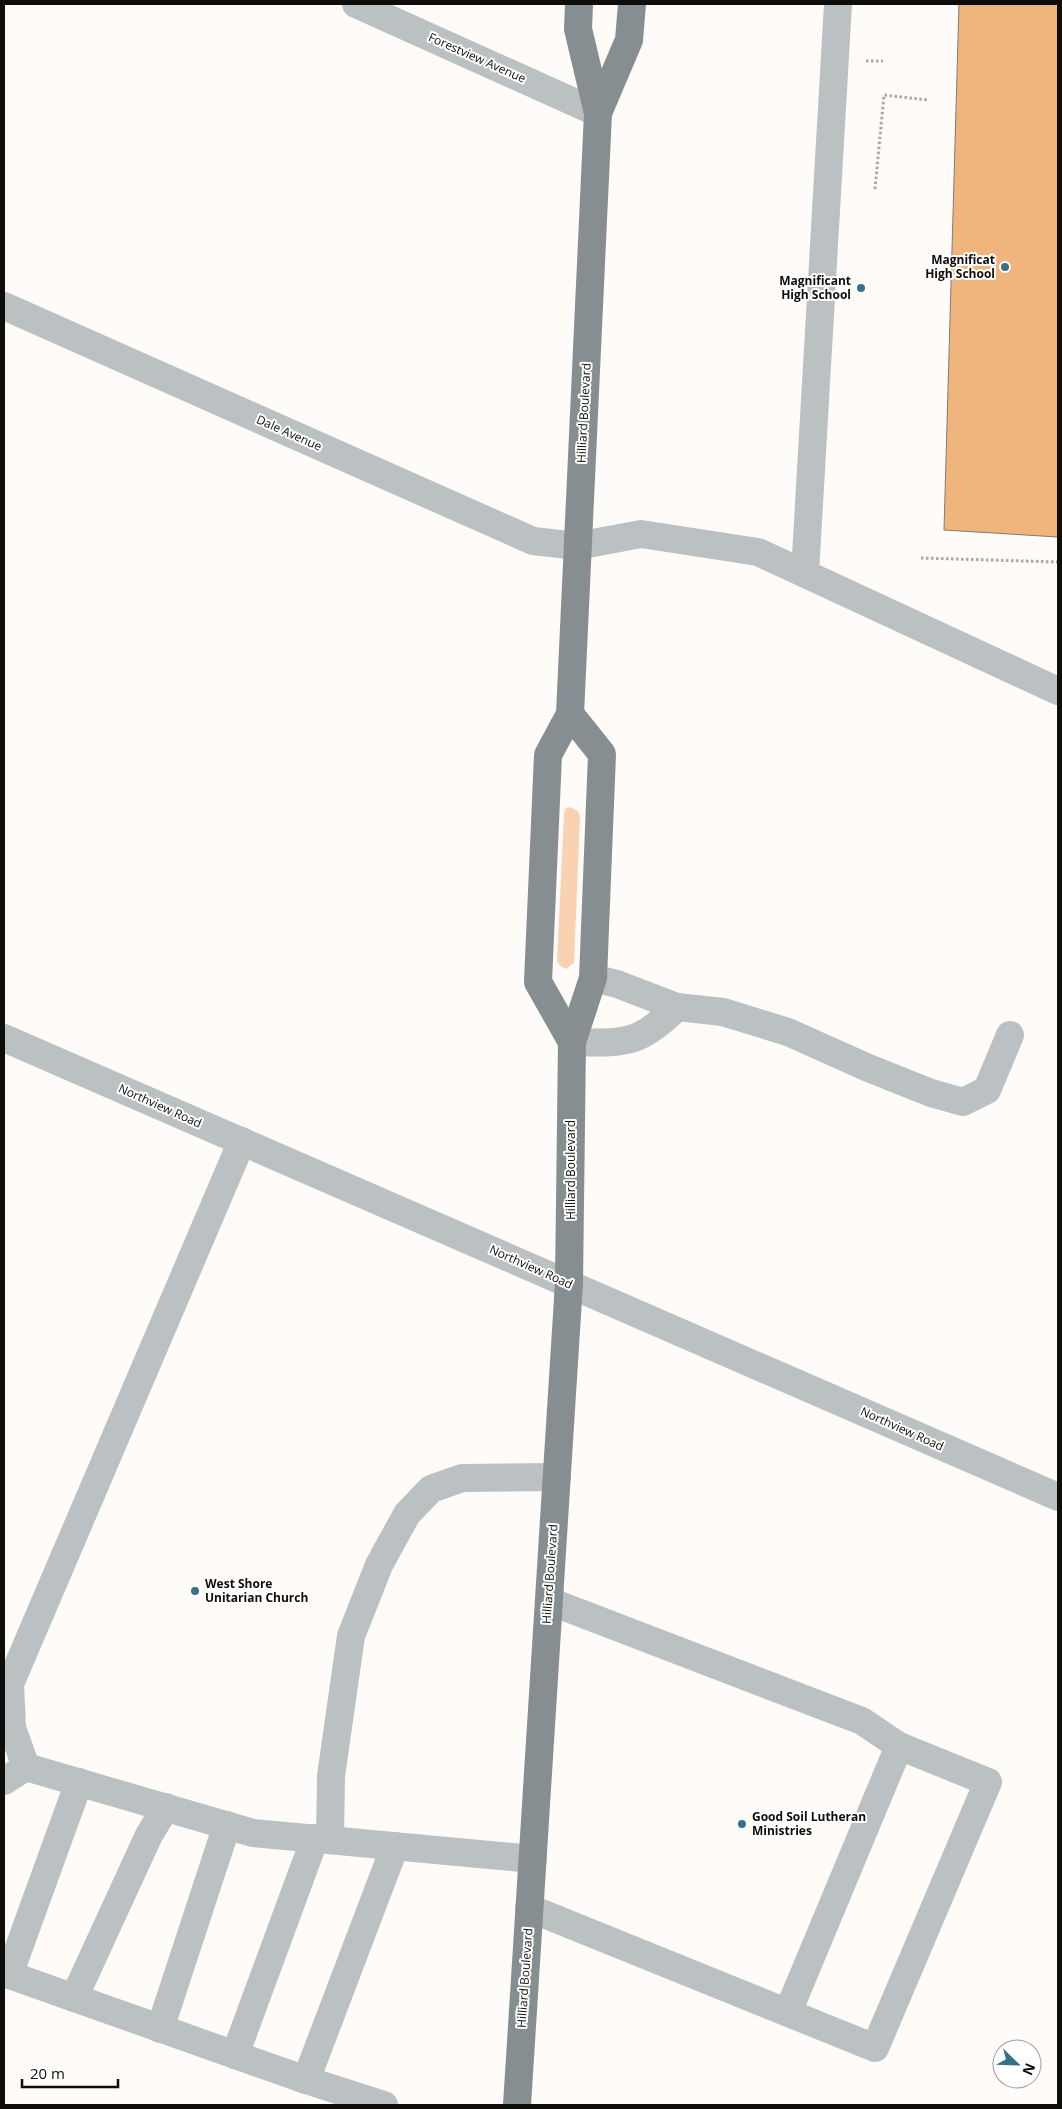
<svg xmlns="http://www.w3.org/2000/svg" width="1062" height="2109" viewBox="0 0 1062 2109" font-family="'Open Sans',sans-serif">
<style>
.green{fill:#f9d3b1}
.building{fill:#f0b47d;stroke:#837b75}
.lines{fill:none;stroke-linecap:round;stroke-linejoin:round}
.path{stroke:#aaa7a4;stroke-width:3;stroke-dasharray:2.5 2.5;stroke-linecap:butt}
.minor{stroke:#bbc0c2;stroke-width:28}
.major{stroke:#868e92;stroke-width:28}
.poi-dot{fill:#386f8a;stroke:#fff;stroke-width:2}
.labels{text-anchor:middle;stroke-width:4;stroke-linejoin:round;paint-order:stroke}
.street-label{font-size:12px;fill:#0f0d0a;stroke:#fff}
.poi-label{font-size:12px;font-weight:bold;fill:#0f0d0a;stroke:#fff;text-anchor:end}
</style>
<rect width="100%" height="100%" fill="#fefbf8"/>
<polygon class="green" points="570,807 578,811 580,817 574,963 566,969 560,966 557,961 564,814 565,809"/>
<polygon class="building" points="959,4 1058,4 1058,537 944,530"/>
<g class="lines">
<g class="path">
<polyline points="866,61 883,61"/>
<polyline points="875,189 884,95 928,100"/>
<polyline points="921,558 1058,562"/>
</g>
<g class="minor">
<polyline points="356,4 598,113"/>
<polyline points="4,306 533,541 577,546 641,534 758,552 1058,691"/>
<polyline points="805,573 838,4"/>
<polyline points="593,978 617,984 677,1007 723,1012 788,1032 866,1067 931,1093 963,1102 987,1090 1010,1035"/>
<polyline points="4,1038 1058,1497"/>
<path d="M572 1042C623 1043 638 1046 677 1007"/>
<polyline points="242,1141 10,1684 12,1728 26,1767 253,1833 533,1859"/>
<polyline points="549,1601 862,1721 899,1746"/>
<polyline points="4,1781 26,1767"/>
<polyline points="330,1840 331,1776 351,1636 379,1565 407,1514 431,1489 462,1478 557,1477"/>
<polyline points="529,1908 875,2048 988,1782 899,1746 788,2012"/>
<polyline points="4,1973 306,2080 384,2105"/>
<polyline points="9,1975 79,1782"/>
<polyline points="74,1998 149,1835 166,1807"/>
<polyline points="160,2029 227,1825"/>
<polyline points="235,2055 315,1838"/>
<polyline points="306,2080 395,1846"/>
</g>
<g class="major">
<polyline points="598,113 629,40 632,4"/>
<polyline points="572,1042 538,982 548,755 570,714 598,113 578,29 579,4"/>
<polyline points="517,2105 569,1283 572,1042 593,978 602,754 570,714"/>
</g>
</g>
<g class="poi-dot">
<circle cx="1005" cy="267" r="5"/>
<circle cx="861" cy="288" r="5"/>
<circle cx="195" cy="1591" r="5"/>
<circle cx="742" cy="1824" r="5"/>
</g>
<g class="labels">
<g class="street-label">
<text transform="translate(477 58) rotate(24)" y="4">Forestview Avenue</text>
<text transform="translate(584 413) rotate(-87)" y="4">Hilliard Boulevard</text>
<text transform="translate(289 433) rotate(24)" y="4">Dale Avenue</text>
<text transform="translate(160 1106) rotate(24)" y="4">Northview Road</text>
<text transform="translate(571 1170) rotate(-90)" y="4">Hilliard Boulevard</text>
<text transform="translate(531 1267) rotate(24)" y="4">Northview Road</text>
<text transform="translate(902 1429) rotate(24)" y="4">Northview Road</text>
<text transform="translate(550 1574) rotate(-86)" y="4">Hilliard Boulevard</text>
<text transform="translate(525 1978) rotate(-86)" y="4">Hilliard Boulevard</text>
</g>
<g class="poi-label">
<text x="995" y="264">Magnificat<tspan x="995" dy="14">High School</tspan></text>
<text x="851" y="285">Magnificant<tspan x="851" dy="14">High School</tspan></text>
<text x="205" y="1588" text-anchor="start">West Shore<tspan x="205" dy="14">Unitarian Church</tspan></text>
<text x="752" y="1821" text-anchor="start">Good Soil Lutheran<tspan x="752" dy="14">Ministries</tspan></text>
</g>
</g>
<rect width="1062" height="2109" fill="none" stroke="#0f0d0a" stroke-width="10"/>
<g transform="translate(1017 2064) rotate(113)"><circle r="24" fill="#ffffff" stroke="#9f9e9d"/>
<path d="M0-4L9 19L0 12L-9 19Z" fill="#386f8a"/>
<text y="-8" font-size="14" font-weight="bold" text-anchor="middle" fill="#0f0d0a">N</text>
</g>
<path d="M22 2079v8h96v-8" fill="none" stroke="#0f0d0a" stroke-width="2.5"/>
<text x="30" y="2079" font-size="15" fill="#0f0d0a" stroke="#ffffff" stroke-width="4" paint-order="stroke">20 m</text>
</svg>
